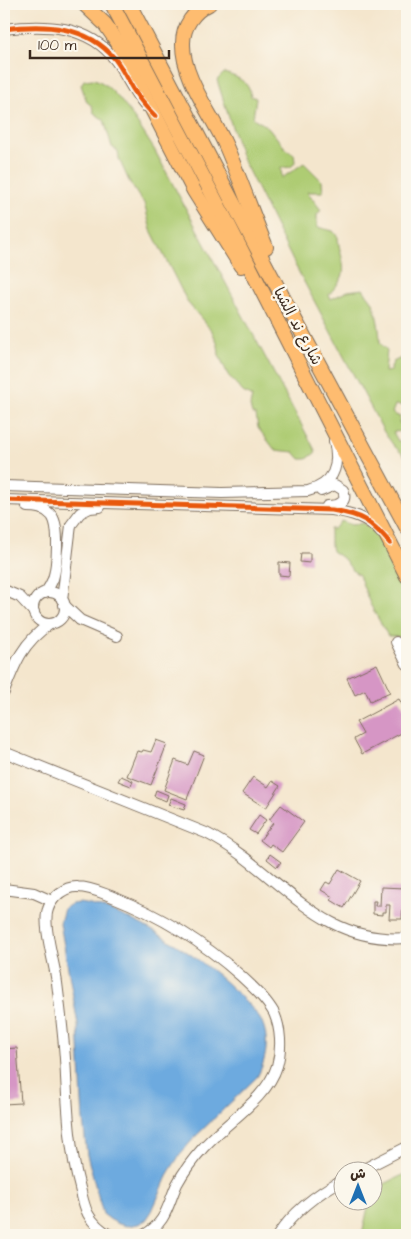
<svg xmlns="http://www.w3.org/2000/svg" width="411" height="1239" viewBox="0 0 411 1239" font-family="'Architects Daughter','Playpen Sans Arabic',sans-serif">
<style>
.green{fill:#aecc73;stroke:#747b48}
.water{fill:#6daadf;stroke:#546a7e}
.building{fill:#d696c5}
.lines{fill:none;stroke-linecap:round;stroke-linejoin:round}
.minor-casing{stroke:#7c6c5b;stroke-width:12}
.major-casing{stroke:#7c6c5b;stroke-width:16}
.minor{stroke:#fff;stroke-width:10}
.major{stroke:#febc70;stroke-width:14}
.cycleway-casing{stroke:#fbf7ec;stroke-width:8}
.cycleway{stroke:#e8590c;stroke-width:5}
.labels{text-anchor:middle;stroke-width:5;stroke-linejoin:round;paint-order:stroke}
.street-label{font-size:15px;fill:#3b2a1e;stroke:#fbf7ec}
</style>
<rect width="100%" height="100%" fill="#fbf7ec"/>
<filter id="ink" filterUnits="userSpaceOnUse"><feTurbulence type="fractalNoise" baseFrequency=".02" numOctaves="2"/><feDisplacementMap in="SourceGraphic" scale="10" xChannelSelector="R" yChannelSelector="G"/><feConvolveMatrix kernelMatrix="1 2 1 2 8 2 1 2 1" color-interpolation-filters="sRGB"/></filter>
<filter id="wash" filterUnits="userSpaceOnUse"><feTurbulence type="fractalNoise" baseFrequency=".0096" numOctaves="4" result="noise"/><feDisplacementMap in="SourceGraphic" scale="20" xChannelSelector="R" yChannelSelector="G"/><feGaussianBlur stdDeviation="1.12" result="paint"/><feColorMatrix in="noise" values="0 0 0 0 0 0 0 0 0 0 0 0 0 0 0 0 0 1.4 0 .05"/><feComposite in="paint" operator="in"/></filter>
<g filter="url(#wash)">
<rect width="100%" height="100%" fill="#f4e6cd"/>
<g class="green">
<path d="M224 73C237 77 249 81 251 96L256 98 253 118 268 127 286 149 294 154 295 162 291 167 281 168 282 178 304 163 322 181 323 192H307L321 210 317 215V227L333 231 338 237C338 250 348 267 341 279 338 285 332 290 329 295L331 299 348 291 363 289C366 294 371 298 373 303 377 314 380 332 380 343L387 350 385 372 390 371 393 362 401 358 407 361V406L395 405 392 413 400 417 399 423 407 424V431L393 432 398 441 407 442V458L394 446 384 432 294 263 242 158 217 80Z"/>
<path d="M93 79C114 82 142 131 154 149L316 452 307 459H300L294 452 275 450 258 428 256 415 252 414 250 406 252 397 243 392 228 375 219 355 218 345 212 331 188 303 151 230 144 203 139 197 129 181 119 159 118 151 112 147 104 120 94 113 92 106 87 102 81 85 84 80Z"/>
<polygon points="341,521 352,525 363,523 375,532 379,539 407,594 407,633 401,637 388,636 370,604 359,575 352,570 345,560 332,551 330,542 330,529 334,529"/>
<polygon points="407,1173 407,1235 362,1235 369,1202 374,1202 374,1189"/>
</g>
<path class="water" d="M79 903C130 909 208 961 242 998 249 1005 257 1013 262 1022 270 1040 266 1061 257 1077L196 1136 181 1153 169 1172 152 1211 146 1220 138 1224 127 1226 119 1224 111 1220 103 1214 87 1155 83 1120 78 1025 60 923 64 908 72 904Z"/>
<g id="blocks">
<g class="building">
<polygon points="301,553 310,553 310,563 300,562"/>
<polygon points="279,562 290,563 289,576 279,575"/>
<polygon points="377,664 390,692 370,701 365,690 355,695 347,678"/>
<polygon points="399,699 407,713 407,730 362,754 354,739 363,734 356,722"/>
<polygon points="156,740 167,744 151,785 127,776 137,751 142,752 143,750 151,752"/>
<polygon points="194,751 204,755 187,799 164,790 175,760 188,765"/>
<polygon points="121,776 133,781 131,786 118,781"/>
<polygon points="253,777 268,787 272,781 280,786 266,808 242,793"/>
<polygon points="156,790 168,795 166,801 154,796"/>
<polygon points="171,798 186,804 184,810 168,805"/>
<polygon points="281,805 304,822 282,852 271,844 269,847 260,840 273,823 269,820"/>
<polygon points="259,815 266,820 256,834 249,830"/>
<polygon points="270,854 281,862 277,867 267,859"/>
<polygon points="339,869 360,881 344,908 331,900 333,897 321,890 326,882 330,884"/>
<polygon points="381,887 404,888 402,919 389,919 390,905 386,905 386,912 382,912 382,915 373,914 373,901 376,901 375,906 380,906"/>
<polygon points="17,1048 21,1103 4,1104 4,1049"/>
</g>
</g>
</g>
<g filter="url(#ink)">
<use href="#blocks" fill-opacity="0" stroke="#7c6c5b" stroke-width="1"/>
<g class="lines">
<g class="minor-casing">
<g id="minor">
<path d="M4 29C44 24 89 24 116 61 126 75 133 92 145 106"/>
<path d="M4 486 222 493 308 491C334 484 340 466 334 441"/>
<path d="M321 491 335 485 343 490C348 503 338 506 327 506"/>
<path d="M4 500 332 510C351 513 368 517 381 533"/>
<path d="M27 507C37 507 46 508 52 516 60 527 57 566 53 579 51 584 48 589 45 593"/>
<polyline points="4,590 20,597 34,612"/>
<circle cx="49" cy="608" r="16"/>
<polyline points="62,600 71,525 80,513 90,508 100,507"/>
<polyline points="64,605 80,620 117,636"/>
<polyline points="396,642 407,664"/>
<path d="M4 692C15 663 23 642 50 624"/>
<path d="M4 752 206 833C279 870 316 945 407 938"/>
<polyline points="4,889 34,893 52,901"/>
<polyline points="358,1172 407,1147"/>
<path d="M110 1235C100 1230 93 1223 88 1214 84 1206 82 1196 80 1188 70 1152 68 1115 66 1077 65 1046 61 1015 57 983 55 965 42 924 48 909 52 897 65 886 78 887 90 887 102 893 113 897 161 916 203 942 241 976 253 987 266 999 274 1013 281 1029 282 1049 277 1066 267 1099 226 1122 203 1148 193 1159 184 1171 177 1184 167 1206 167 1222 144 1235"/>
<path d="M278 1235C294 1211 318 1193 344 1179"/>
</g>
</g>
<g class="major-casing">
<g id="major">
<polyline points="84,4 105,24 118,43 194,191 241,266"/>
<polyline points="112,4 228,224 407,576"/>
<polyline points="129,4 271,275 407,528"/>
<path d="M209 4C194 11 183 26 183 43 182 77 211 113 225 144 240 178 252 213 266 247"/>
</g>
</g>
<use href="#minor" class="minor"/>
<use href="#major" class="major"/>
<g class="cycleway-casing">
<g id="cycleway">
<path d="M4 29C44 24 87 25 115 59 122 68 127 79 133 89 139 99 147 108 155 116"/>
<path d="M4 500 332 510C362 515 370 520 390 543"/>
</g>
</g>
<use href="#cycleway" class="cycleway"/>
</g>
</g>
<g class="labels">
<g class="street-label">
<text transform="translate(298 326) rotate(62)" y="5">شارع ند الشبا</text>
</g>
</g>
<rect width="411" height="1239" fill="none" stroke="#fbf7ec" stroke-width="20"/>
<g transform="translate(358 1186)"><circle r="24" fill="#fbf7ec" stroke="#aea59a"/>
<path d="M0-4L9 19L0 12L-9 19Z" fill="#1f6fb2"/>
<text y="-8" font-size="14" font-weight="bold" text-anchor="middle" fill="#3b2a1e">ش</text>
</g>
<path d="M30 50v8h139v-8" fill="none" stroke="#3b2a1e" stroke-width="2.5"/>
<text x="38" y="50" font-size="15" fill="#3b2a1e" stroke="#fbf7ec" stroke-width="4" paint-order="stroke">100 m</text>
</svg>
